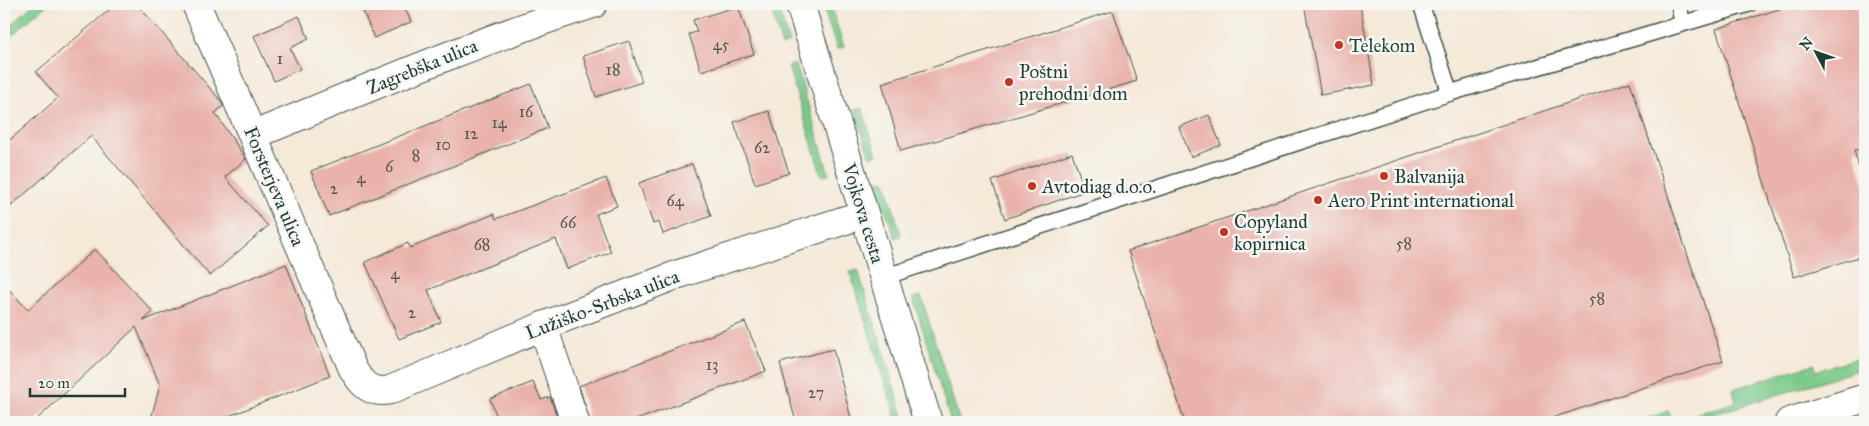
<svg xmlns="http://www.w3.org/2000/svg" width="1869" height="426" viewBox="0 0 1869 426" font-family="'IM FELL Great Primer',serif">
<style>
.green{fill:#79c989;stroke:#4c835e}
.building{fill:#e9b2aa}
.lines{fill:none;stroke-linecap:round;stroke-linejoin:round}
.lane-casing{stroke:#3f574d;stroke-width:18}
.street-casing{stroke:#3f574d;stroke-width:30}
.secondary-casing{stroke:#3f574d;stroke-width:30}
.lane{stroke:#fff;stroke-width:15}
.street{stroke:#fff;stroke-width:28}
.secondary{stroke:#fff;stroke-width:28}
.poi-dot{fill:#c8321e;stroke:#f6f6f2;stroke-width:2}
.labels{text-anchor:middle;stroke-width:5;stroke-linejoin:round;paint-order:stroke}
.number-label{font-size:16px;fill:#525a52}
.poi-label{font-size:19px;fill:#1f3d34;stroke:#f6f6f2;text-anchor:start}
.street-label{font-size:19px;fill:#1f3d34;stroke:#f6f6f2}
</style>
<rect width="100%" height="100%" fill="#f6f6f2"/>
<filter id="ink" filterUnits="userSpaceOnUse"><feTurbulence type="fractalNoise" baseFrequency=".02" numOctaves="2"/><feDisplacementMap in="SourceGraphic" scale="10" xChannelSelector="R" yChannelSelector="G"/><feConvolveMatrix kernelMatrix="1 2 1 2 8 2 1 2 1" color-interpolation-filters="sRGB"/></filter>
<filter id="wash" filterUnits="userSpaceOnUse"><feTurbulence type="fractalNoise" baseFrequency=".0096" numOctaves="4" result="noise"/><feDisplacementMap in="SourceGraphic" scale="20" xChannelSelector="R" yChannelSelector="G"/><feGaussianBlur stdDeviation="1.12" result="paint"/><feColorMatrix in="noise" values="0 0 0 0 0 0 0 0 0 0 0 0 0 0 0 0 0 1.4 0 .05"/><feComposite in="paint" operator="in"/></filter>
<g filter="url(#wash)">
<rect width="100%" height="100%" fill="#f5e9d8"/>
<g class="green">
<polygon points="34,4 48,4 4,42 4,30"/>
<polygon points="769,4 777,4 789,43 782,46"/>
<polygon points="822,4 830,4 844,47 837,49"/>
<polygon points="796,64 829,174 824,176 821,174 788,66"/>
<polygon points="862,108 877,155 870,157 855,110"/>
<polygon points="885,180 901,234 899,237 895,238 876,182"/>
<polygon points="858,270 905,422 897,422 850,272"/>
<polygon points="921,296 960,422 951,422 913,298"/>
<polygon points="1865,356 1865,368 1689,422 1636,422 1668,411 1674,421 1736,402 1733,389 1813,364 1816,371"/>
</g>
<g id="blocks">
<g class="building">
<polygon points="116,4 137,4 221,101 223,106 215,113 246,159 225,177 268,226 210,276 91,136 4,212 4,145 58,98 36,72"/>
<polygon points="360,4 403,4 411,22 374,38"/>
<polygon points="1304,4 1360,4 1374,85 1321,95"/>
<polygon points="1795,4 1865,4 1865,149 1854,150 1865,188 1865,255 1794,277 1716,29"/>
<polygon points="738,6 754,54 701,71 689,34 697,32 693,20"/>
<polygon points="1113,11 1137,81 901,151 882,83"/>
<polygon points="299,16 309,39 290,48 300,69 274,81 254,36"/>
<polygon points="629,41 642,82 596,97 583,56"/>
<polygon points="1630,82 1723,361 1540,422 1185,422 1128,251"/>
<polygon points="531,84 548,128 329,216 311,171"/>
<polygon points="769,111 789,173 755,184 734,122"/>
<polygon points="1209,115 1221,145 1191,157 1179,127"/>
<polygon points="1072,153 1085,191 1005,219 992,181"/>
<polygon points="692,164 711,216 663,234 659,222 653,224 639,183"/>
<polygon points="606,178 617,206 596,214 611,252 567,269 556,239 428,290 441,322 399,339 365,262 408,243 410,248 494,214 496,219"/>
<polygon points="95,249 153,312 143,321 286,264 330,376 214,422 150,422 160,385 136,327 34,422 4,422 4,284 28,310"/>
<polygon points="745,322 766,371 631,422 590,422 579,386"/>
<polygon points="833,349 852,422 796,422 780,363"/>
<polygon points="533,382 541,400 550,397 559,422 490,422 489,420 497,417 490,399"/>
</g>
</g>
</g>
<g filter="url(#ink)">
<use href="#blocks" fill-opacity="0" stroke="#3f574d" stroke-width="1"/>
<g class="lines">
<g class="lane-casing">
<g id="lane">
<polyline points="1421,4 1450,93"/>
<polyline points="1679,4 1682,23"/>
<polyline points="884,277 1450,93 1749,4"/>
</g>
</g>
<g class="street-casing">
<g id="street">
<path d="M196 4 353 369C362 385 371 394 390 390L543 326 679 274 864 214"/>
<path d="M254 135C366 89 477 41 593 4"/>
<polyline points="543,326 575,422"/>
<polyline points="1789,422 1865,398"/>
</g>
</g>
<g class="secondary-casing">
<polyline id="secondary" points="800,4 928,422"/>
</g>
<use href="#lane" class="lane"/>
<use href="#street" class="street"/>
<use href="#secondary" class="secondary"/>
</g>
</g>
<g class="poi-dot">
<circle cx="1339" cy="45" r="5"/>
<circle cx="1009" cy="82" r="5"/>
<circle cx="1384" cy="176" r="5"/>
<circle cx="1032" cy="186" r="5"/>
<circle cx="1318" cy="200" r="5"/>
<circle cx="1224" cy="232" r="5"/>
</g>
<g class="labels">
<g class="number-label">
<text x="721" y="50">45</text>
<text x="280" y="64">1</text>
<text x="613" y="75">18</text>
<text x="526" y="117">16</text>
<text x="499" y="128">14</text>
<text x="471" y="139">12</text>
<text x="443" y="150">10</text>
<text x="762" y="153">62</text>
<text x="416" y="161">8</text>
<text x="389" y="172">6</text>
<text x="361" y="183">4</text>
<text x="334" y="194">2</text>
<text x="675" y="206">64</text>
<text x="568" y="228">66</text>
<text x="1404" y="249">58</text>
<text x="482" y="250">68</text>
<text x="395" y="279">4</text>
<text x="1597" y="304">58</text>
<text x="412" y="318">2</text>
<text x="712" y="370">13</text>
<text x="816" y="398">27</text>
</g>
<g class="poi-label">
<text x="1349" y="52">Telekom</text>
<text x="1019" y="78">Poštni<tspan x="1019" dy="22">prehodni dom</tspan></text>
<text x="1394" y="183">Balvanija</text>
<text x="1042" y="193">Avtodiag d.o.o.</text>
<text x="1328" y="207">Aero Print international</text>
<text x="1234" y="228">Copyland<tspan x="1234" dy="22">kopirnica</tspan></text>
</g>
<g class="street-label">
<text transform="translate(422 66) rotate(-22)" y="7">Zagrebška ulica</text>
<text transform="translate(275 186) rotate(67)" y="7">Forsterjeva ulica</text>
<text transform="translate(864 213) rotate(73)" y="7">Vojkova cesta</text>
<text transform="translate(602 304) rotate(-21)" y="7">Lužiško-Srbska ulica</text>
</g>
</g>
<rect width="1869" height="426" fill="none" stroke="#f6f6f2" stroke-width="20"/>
<g transform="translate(1816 52) rotate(311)" stroke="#f6f6f2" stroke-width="4" paint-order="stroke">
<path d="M0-4L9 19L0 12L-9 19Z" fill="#1f3d34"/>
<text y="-8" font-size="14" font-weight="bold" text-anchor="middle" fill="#1f3d34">N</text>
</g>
<path d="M30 388v8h95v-8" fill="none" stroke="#1f3d34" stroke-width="2.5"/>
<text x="38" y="388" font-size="15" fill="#1f3d34" stroke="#f6f6f2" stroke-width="4" paint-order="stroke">20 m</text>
</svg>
